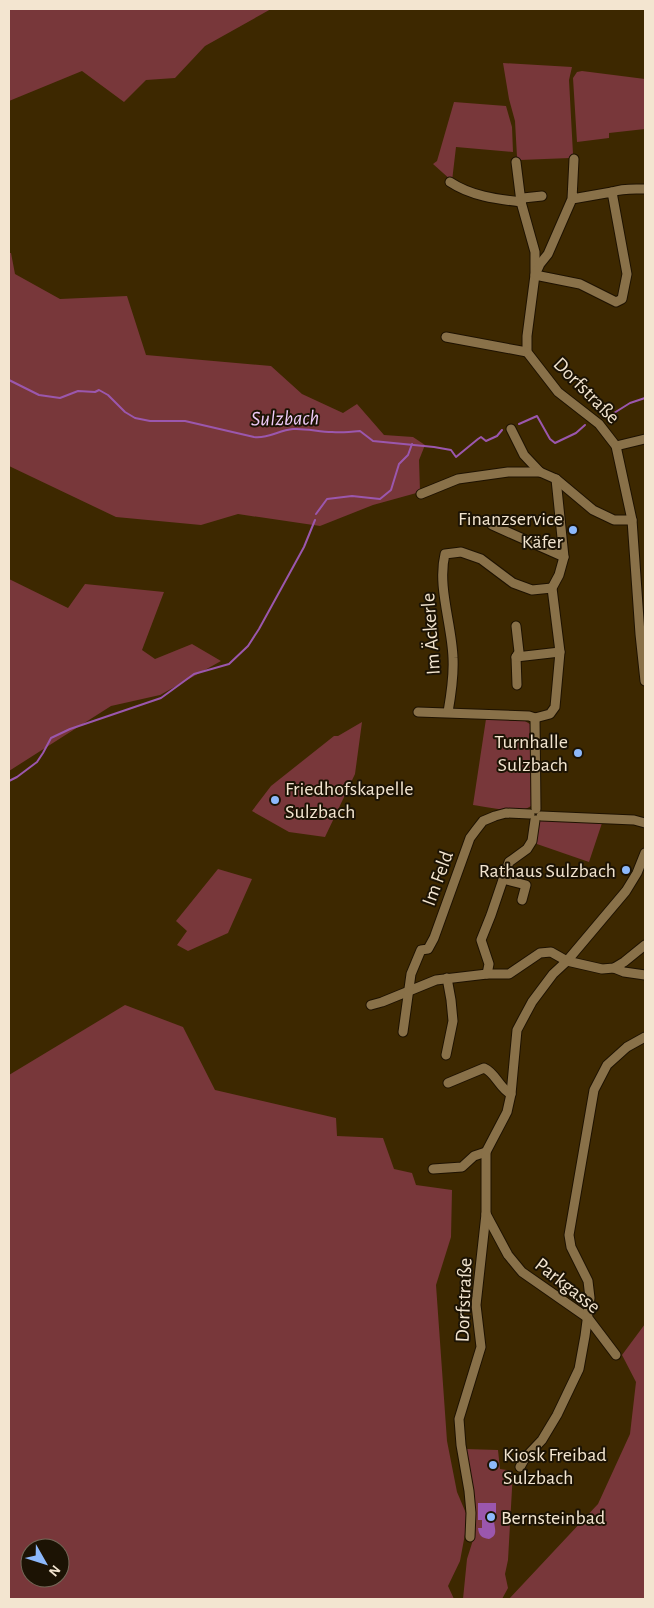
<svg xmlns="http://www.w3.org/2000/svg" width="654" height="1608" viewBox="0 0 654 1608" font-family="'Alegreya Sans',sans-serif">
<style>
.green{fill:#78373a;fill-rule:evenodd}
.water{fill:#9b57ad}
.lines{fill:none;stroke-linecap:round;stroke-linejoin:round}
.stream{stroke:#9b57ad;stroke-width:2}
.minor-casing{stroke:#1e1201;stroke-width:11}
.minor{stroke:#897149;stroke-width:9}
.poi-dot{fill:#8db9fc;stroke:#1c1304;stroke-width:2}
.labels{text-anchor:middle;stroke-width:4;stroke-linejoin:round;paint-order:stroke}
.street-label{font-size:20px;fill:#f3e5d0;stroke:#1c1304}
.poi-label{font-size:20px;fill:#f3e5d0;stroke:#1c1304;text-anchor:end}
.water-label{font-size:21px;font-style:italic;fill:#eecbf8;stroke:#1c1304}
</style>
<rect width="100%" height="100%" fill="#3d2800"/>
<g class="green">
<polygon points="9,9 271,9 205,46 175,78 146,80 124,102 82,71 9,101"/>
<polygon points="503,63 572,67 569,80 573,154 570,158 520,160 517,157 515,121 509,99"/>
<polygon points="582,71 645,79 645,129 609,133 609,138 577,142 573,78 577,72"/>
<polygon points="454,102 506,106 512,127 513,152 456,147 452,181 433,164 437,161"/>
<polygon points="9,253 11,253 15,274 60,299 127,296 146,355 271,366 302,394 343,413 357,404 384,435 413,437 425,445 419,460 420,492 373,505 320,526 238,514 201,525 116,517 9,466"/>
<polygon points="9,579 68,608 85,584 164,592 142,650 155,659 192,644 221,661 160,695 111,706 9,771"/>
<path d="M486 719 525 721 533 726 531 806C519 815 488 807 473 805Z"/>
<polygon points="362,722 355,774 325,837 289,832 252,811 271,786 334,736 338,736"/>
<polygon points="542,819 602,823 589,862 534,843 539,822"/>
<polygon points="218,869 252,879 228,933 188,951 177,945 187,931 176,921"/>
<path d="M125 1005 183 1027 215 1090 336 1118 337 1136 383 1138 394 1169 412 1173 416 1185 452 1190 451 1237 436 1285 447 1441 457 1492 468 1518 460 1561 448 1586 454 1599H9V1075ZM30 1548H60V1578H30Z"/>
<polygon points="645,1324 645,1599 509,1599 598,1504 630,1434 636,1382 622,1355"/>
<polygon points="465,1449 498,1450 500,1469 513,1471 508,1560 505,1574 508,1588 502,1599 463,1599 467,1559 473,1540 472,1494"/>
</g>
<path class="water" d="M478 1503H496V1519L494 1520C494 1528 499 1535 489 1539 481 1538 479 1535 478 1528H482V1520H478Z"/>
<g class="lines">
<g class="stream">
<path d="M9 380 39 395 60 398 78 391 95 392 99 390 108 395 125 412 135 418 150 421H185L254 437C268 439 279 430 293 429 306 428 319 432 332 432 341 433 351 432 360 431L373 441 434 447 451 450 456 457 478 439 481 437 486 441 497 436 502 430"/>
<polyline points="606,418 630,403 645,398"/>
<polyline points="519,424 537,416 550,439 555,443 576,433 585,425"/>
<polyline points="316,514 327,499 352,496 380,499 391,490 399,464 408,455 412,444"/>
<polyline points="9,781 17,777 37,762 43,753 51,738 70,729 161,698 194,674 229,664 248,646 259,629 304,547 315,520"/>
</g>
<g class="minor-casing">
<g id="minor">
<polyline points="516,162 521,202 535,252 535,275 527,336 527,352 558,392 599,424 616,446 632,520 640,634 645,681"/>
<path d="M450 182C471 196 496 199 521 202"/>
<path d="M612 192C623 188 633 189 645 189"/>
<polyline points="572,199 548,254 540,264 535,275 580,284 616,302 622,299 627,274 612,192 572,199 574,159"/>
<polyline points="521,202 523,198 542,196"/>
<polyline points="446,337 527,352"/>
<polyline points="511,429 524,455 540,472 556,479 593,510 614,520 632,520"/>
<polyline points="616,446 645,439"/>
<polyline points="421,494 458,479 508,472 540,472"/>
<polyline points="492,525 564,557"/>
<polyline points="516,626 519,652 516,657 517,685"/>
<polyline points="516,657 560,652"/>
<polyline points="418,712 529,716 535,718 550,714 555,707 560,652 552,588 559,575 564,557 556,479"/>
<path d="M448 712C451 695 454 676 453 658 452 625 437 586 445 554L461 552 481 559 513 583 532 590 552 588"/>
<polyline points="535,718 536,809"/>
<polyline points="541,816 634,820 645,823"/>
<polyline points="503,879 526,885 522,900"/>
<polyline points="614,968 624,972 645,975"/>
<polyline points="487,974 489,964 481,940 491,915 509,862 527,849 532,841 535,820"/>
<polyline points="371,1005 382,1002 436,980 487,974 509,974 540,953 551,952 567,961 602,969 614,968 624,962 645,945"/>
<polyline points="403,1032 411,974 421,950 428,949 434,938 470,838 476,830 483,821 495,816 506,813 530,814"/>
<polyline points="446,1055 453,1021 451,1000 447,978"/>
<path d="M448 1083 484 1068C496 1073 499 1088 511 1094"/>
<polyline points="433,1169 462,1167 474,1156 486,1152"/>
<polyline points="486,1214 508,1255 522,1272 588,1318 616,1355"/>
<polyline points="520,1467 525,1458 542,1440 557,1415 579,1369 585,1336 590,1298 588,1281 571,1247 569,1235 594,1090 607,1065 627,1047 645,1037"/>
<polyline points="470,1537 471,1513 469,1491 461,1445 459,1419 481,1347 476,1305 486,1214 486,1152 507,1112 511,1094 517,1030 532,1002 553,974 567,961 626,891 637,873 645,853"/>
</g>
</g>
<use href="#minor" class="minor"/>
</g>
<g class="poi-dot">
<circle cx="573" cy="530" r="5"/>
<circle cx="578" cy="753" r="5"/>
<circle cx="275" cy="800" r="5"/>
<circle cx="626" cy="870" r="5"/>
<circle cx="493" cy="1465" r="5"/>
<circle cx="491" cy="1517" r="5"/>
</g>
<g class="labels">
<g class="street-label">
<text transform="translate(587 390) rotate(45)" y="7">Dorfstraße</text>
<text transform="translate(430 634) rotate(-94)" y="7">Im Äckerle</text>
<text transform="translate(437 878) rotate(-70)" y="7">Im Feld</text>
<text transform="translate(568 1285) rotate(38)" y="7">Parkgasse</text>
<text transform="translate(463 1300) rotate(-88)" y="7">Dorfstraße</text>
</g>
<g class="poi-label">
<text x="563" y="525">Finanzservice<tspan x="563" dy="23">Käfer</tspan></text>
<text x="568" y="748">Turnhalle<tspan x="568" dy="23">Sulzbach</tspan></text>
<text x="285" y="795" text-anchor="start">Friedhofskapelle<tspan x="285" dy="23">Sulzbach</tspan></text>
<text x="616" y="877">Rathaus Sulzbach</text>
<text x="503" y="1461" text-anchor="start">Kiosk Freibad<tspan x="503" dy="23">Sulzbach</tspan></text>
<text x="501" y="1524" text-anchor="start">Bernsteinbad</text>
</g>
<g class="water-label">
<text transform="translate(285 418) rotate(-1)" y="7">Sulzbach</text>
</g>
</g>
<rect width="654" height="1608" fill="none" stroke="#f3e5d0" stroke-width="20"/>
<g transform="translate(45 1563) rotate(129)"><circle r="24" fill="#1c1304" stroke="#726756"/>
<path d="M0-4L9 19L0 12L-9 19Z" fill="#8db9fc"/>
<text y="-8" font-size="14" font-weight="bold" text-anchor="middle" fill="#f3e5d0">N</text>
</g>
</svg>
